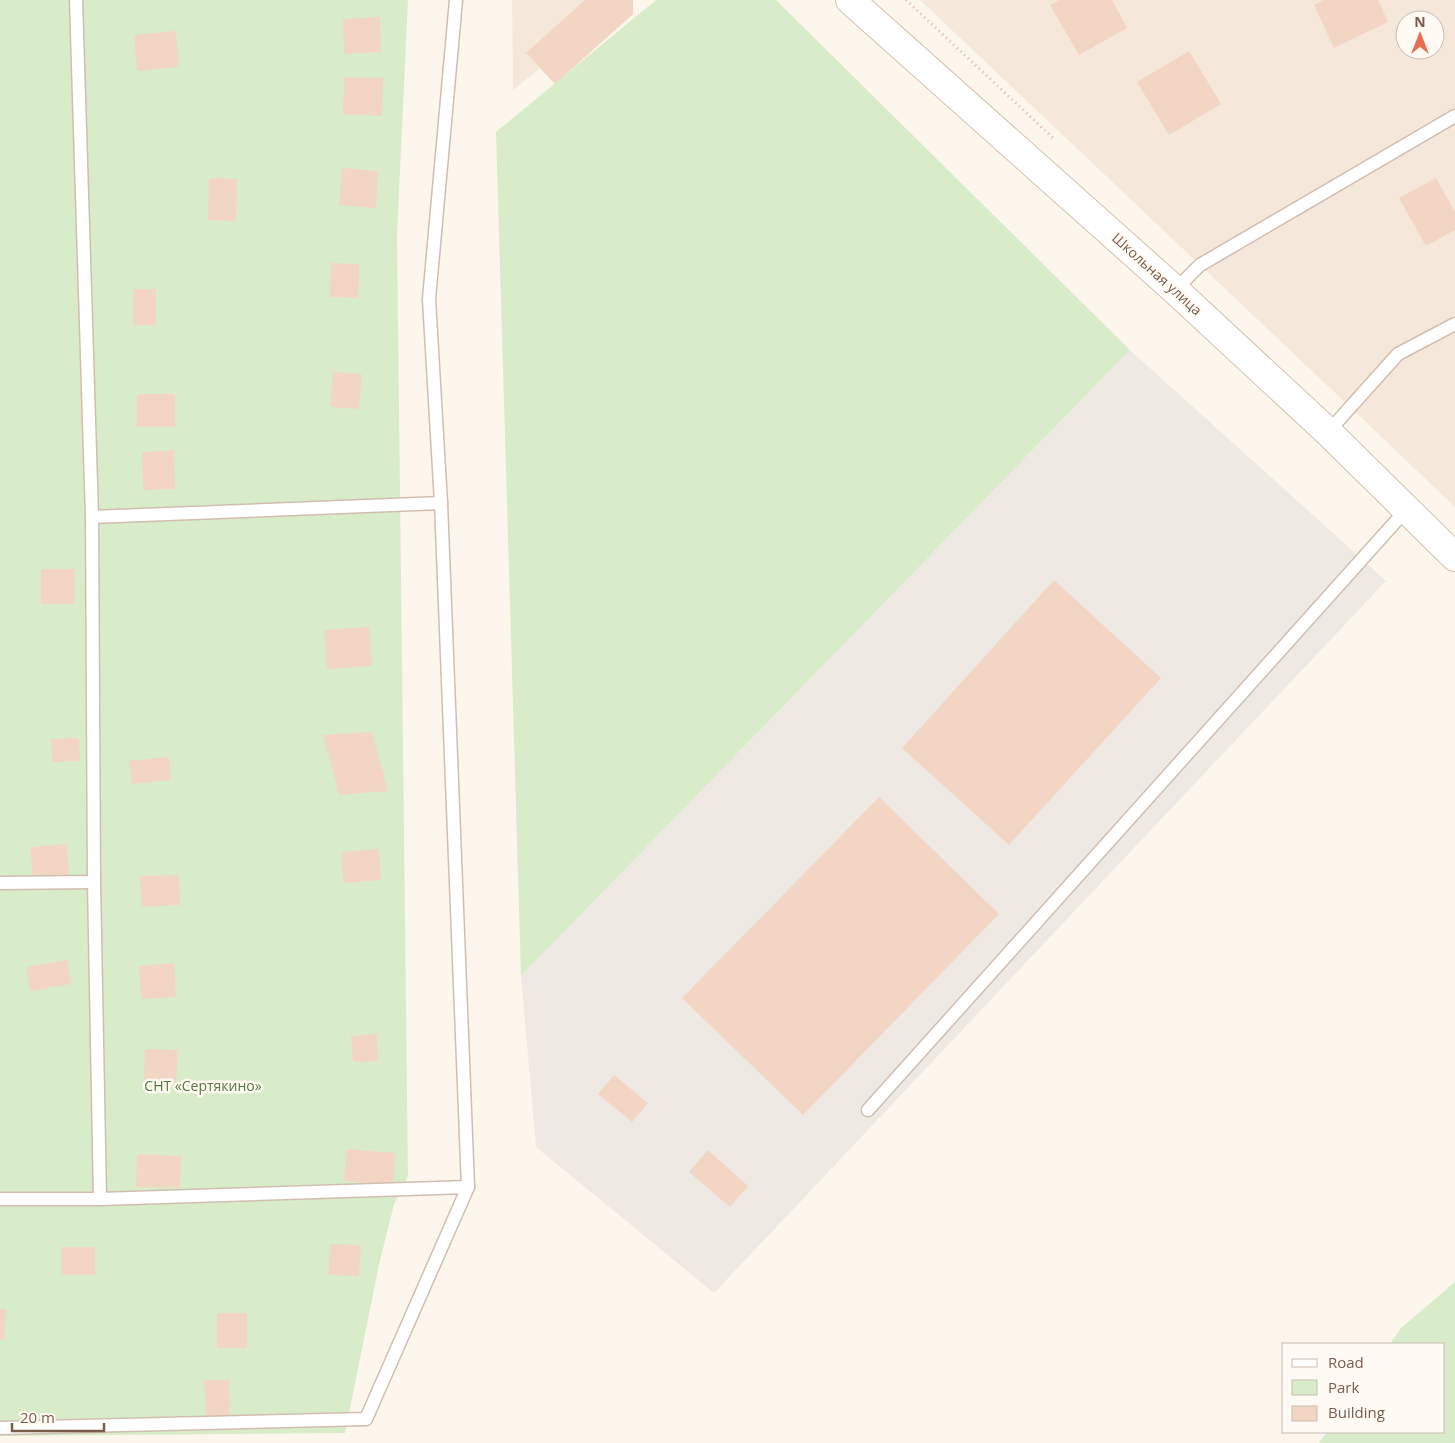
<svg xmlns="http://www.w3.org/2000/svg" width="1455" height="1443" viewBox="0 0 1455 1443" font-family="'Open Sans',sans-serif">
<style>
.residential{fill:#f5e8da;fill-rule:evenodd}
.industrial{fill:#efe9e4}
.green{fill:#d8ecc9}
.building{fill:#f3d5c3}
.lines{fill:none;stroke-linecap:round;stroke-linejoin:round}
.lane-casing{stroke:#d1beb0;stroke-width:15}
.secondary-casing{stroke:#d6c0b0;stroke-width:30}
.path{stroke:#d9b8a5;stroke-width:3;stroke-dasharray:1 4;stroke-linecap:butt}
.lane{stroke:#fff;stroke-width:12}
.secondary{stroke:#fff;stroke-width:28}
.labels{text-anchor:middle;stroke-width:5;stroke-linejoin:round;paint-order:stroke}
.street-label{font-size:14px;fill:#7a5c4d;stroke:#fffaf3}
.park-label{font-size:14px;fill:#537a41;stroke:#fffaf3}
</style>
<rect width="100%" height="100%" fill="#fdf6ec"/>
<g class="residential">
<polygon points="512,0 625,0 513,90"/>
<path d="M920 0H1455V507L1350 407ZM1405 20H1435V50H1405Z"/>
</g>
<polygon class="industrial" points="1130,350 1386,581 714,1293 536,1147 521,976"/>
<g class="green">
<polygon points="0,0 408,0 397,235 408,1176 394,1204 379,1265 345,1433 0,1436"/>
<polygon points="656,0 776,0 1130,350 521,976 496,132"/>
<polygon points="1455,1282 1455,1443 1319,1443 1327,1432 1444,1432 1444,1344 1390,1344 1401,1328"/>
</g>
<g class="building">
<polygon points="585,0 633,0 633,14 555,84 526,53"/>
<polygon points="1059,0 1112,0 1127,28 1079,55 1050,5"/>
<polygon points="1323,0 1378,0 1388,22 1334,48 1314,5"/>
<polygon points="380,17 381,52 344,54 343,19"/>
<polygon points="176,31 179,67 137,71 134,35"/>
<polygon points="1189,51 1221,104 1169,135 1137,82"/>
<polygon points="344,77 383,78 382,116 343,114"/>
<polygon points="342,168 378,171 376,208 339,205"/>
<polygon points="209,178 237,179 236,221 208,220"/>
<polygon points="1436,178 1455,212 1455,230 1426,246 1399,198"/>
<polygon points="331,263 359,264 358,298 330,297"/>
<rect x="133" y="289" width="23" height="36"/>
<polygon points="333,372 362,374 359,409 330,407"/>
<rect x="137" y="394" width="38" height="33"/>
<polygon points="174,450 175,489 143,490 142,452"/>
<rect x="41" y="569" width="34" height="35"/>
<polygon points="1054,580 1161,678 1009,845 902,748"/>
<polygon points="369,627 372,666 327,669 324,630"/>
<polygon points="372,732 388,791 339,795 323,735"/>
<polygon points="79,738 80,761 52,762 51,739"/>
<polygon points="169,757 171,780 132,784 129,761"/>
<polygon points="879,797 999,914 803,1115 682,998"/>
<polygon points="67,844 69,875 33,877 30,847"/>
<polygon points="379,849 381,880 343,883 341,852"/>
<polygon points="179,875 180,905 141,907 140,876"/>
<polygon points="67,960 71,984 30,991 26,967"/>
<polygon points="174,963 176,997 141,999 139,966"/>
<polygon points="377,1034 378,1061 353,1062 351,1036"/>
<polygon points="145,1049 178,1050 176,1084 144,1083"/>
<polygon points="614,1075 648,1103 632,1122 598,1094"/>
<polygon points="347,1149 396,1153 393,1185 344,1181"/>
<polygon points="708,1150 748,1186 730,1207 689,1172"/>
<polygon points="137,1154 181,1156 180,1188 136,1187"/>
<polygon points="330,1244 361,1245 359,1276 329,1275"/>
<rect x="61" y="1247" width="34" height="28"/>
<polygon points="0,1309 6,1309 4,1340 0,1340"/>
<rect x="217" y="1313" width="30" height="35"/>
<polygon points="204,1380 229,1380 230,1416 206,1417"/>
</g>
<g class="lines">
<g class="lane-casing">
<g id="lane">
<polyline points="76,0 92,517 94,882 100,1199"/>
<polyline points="1175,290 1200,265 1455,116"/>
<polyline points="1328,432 1398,354 1455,324"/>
<polyline points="92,517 441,503"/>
<polyline points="0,883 94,882"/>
<polyline points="868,1110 1406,510"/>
<polyline points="0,1199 100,1199 468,1187 441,503 429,299 456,0"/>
<polyline points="0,1428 366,1419 468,1187"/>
</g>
</g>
<g class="secondary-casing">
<polyline id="secondary" points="850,0 1175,290 1328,432 1455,557"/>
</g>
<polyline class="path" points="906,0 1053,138"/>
<use href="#lane" class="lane"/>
<use href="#secondary" class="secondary"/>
</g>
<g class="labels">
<g class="street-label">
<text transform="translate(1157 274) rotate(42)" y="5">Школьная улица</text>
</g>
<g class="park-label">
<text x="203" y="1091">СНТ «Сертякино»</text>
</g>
</g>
<rect x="1282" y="1343" width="162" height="90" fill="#fffaf3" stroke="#cabbb1"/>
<rect x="1292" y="1359" width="25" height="8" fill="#ffffff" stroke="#cabbb1"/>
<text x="1328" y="1368" font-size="15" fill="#7a5c4d">Road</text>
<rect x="1292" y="1380" width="25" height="15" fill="#d8ecc9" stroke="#cabbb1"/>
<text x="1328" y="1393" font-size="15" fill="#7a5c4d">Park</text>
<rect x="1292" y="1406" width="25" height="15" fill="#f3d5c3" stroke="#cabbb1"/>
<text x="1328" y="1418" font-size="15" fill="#7a5c4d">Building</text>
<g transform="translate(1420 35)"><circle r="24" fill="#fffaf3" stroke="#cabbb1"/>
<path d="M0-4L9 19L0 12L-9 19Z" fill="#e76f51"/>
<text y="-8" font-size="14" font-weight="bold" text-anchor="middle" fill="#7a5c4d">N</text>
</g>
<path d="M12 1423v8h92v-8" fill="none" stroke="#7a5c4d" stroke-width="2.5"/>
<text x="20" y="1423" font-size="15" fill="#7a5c4d" stroke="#fffaf3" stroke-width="4" paint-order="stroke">20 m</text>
</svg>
